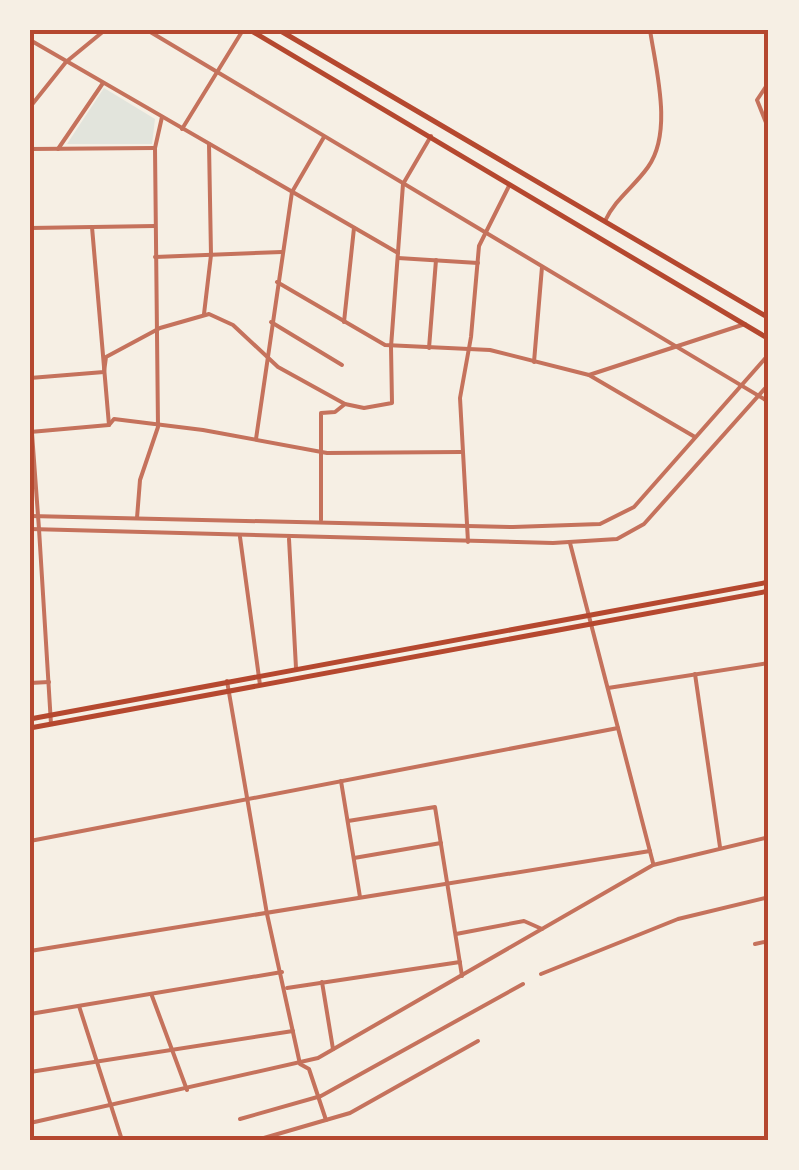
<svg xmlns="http://www.w3.org/2000/svg" width="799" height="1170" viewBox="0 0 799 1170" font-family="'Roboto Condensed',sans-serif">
<style>
.green{fill:#e2e4dc}
.lines{fill:none;stroke-linecap:round;stroke-linejoin:round}
.minor{stroke:#c5725c;stroke-width:4}
.tertiary{stroke:#c5725c;stroke-width:4}
.secondary{stroke:#b5482f;stroke-width:5}
.trunk{stroke:#b5482f;stroke-width:5}
.neatline{fill:none;stroke:#b5482f;stroke-width:4}
</style>
<rect width="100%" height="100%" fill="#f6efe4"/>
<polygon class="green" points="104,88 155,119 152,144 67,144"/>
<g class="lines">
<g class="minor">
<polyline points="147,30 769,402"/>
<polyline points="30,40 398,253"/>
<polyline points="769,82 757,100 769,130"/>
<polyline points="182,129 243,30"/>
<polyline points="30,149 155,148"/>
<polyline points="58,149 103,83"/>
<path d="M605 221C616 198 634 187 648 167 673 132 656 70 650 30"/>
<polyline points="92,227 109,425"/>
<polyline points="30,228 155,226"/>
<polyline points="155,257 282,252"/>
<polyline points="398,258 478,263"/>
<polyline points="277,282 385,345 490,350 589,375 695,437"/>
<polyline points="204,314 211,255 209,144"/>
<polyline points="271,322 342,365"/>
<polyline points="344,322 354,228"/>
<polyline points="429,348 436,260"/>
<polyline points="534,362 542,267"/>
<polyline points="589,375 745,324"/>
<polyline points="30,378 104,372 106,357 160,328 209,314 233,325 278,367 345,404 364,408 392,403 391,347 403,184 431,136"/>
<polyline points="30,432 109,425 114,419 203,430 327,453 461,452"/>
<polyline points="256,439 292,192 324,137"/>
<polyline points="30,516 513,527 600,524 634,507 769,354"/>
<polyline points="137,518 140,480 158,427 155,148 162,117"/>
<polyline points="321,520 321,413 335,412 345,404"/>
<polyline points="39,529 51,724"/>
<polyline points="240,537 260,685"/>
<polyline points="289,539 296,668"/>
<polyline points="468,542 460,398 471,337 479,246 509,186"/>
<polyline points="695,674 720,847"/>
<polyline points="227,681 267,914 300,1064 309,1069 326,1120"/>
<polyline points="30,683 49,682"/>
<polyline points="341,781 360,897"/>
<polyline points="348,821 435,807 462,976"/>
<polyline points="30,841 618,728"/>
<polyline points="354,858 441,843"/>
<polyline points="456,934 524,921 542,929"/>
<polyline points="755,944 769,941"/>
<polyline points="30,951 650,851"/>
<polyline points="541,974 678,919 769,897"/>
<polyline points="322,982 333,1049"/>
<polyline points="287,988 460,962"/>
<polyline points="152,996 187,1090"/>
<polyline points="79,1006 122,1140"/>
<polyline points="30,1014 282,972"/>
<polyline points="30,1072 293,1031"/>
<polyline points="240,1119 321,1096 523,984"/>
<polyline points="257,1140 350,1113 478,1041"/>
</g>
<g class="tertiary">
<polyline points="30,107 66,62 105,30"/>
<polyline points="30,406 39,529"/>
<polyline points="30,529 553,543 617,539 644,524 769,384"/>
<polyline points="570,543 653,863"/>
<polyline points="608,688 769,663"/>
<polyline points="30,1123 318,1058 653,865 769,837"/>
</g>
<g class="secondary">
<polyline points="30,719 769,582"/>
<polyline points="30,728 769,591"/>
</g>
<g class="trunk">
<polyline points="250,30 769,339"/>
<polyline points="279,30 769,318"/>
</g>
</g>
<rect width="799" height="1170" fill="none" stroke="#f6efe4" stroke-width="65"/>
<rect x="32" y="32" width="734" height="1106" class="neatline"/>
</svg>
